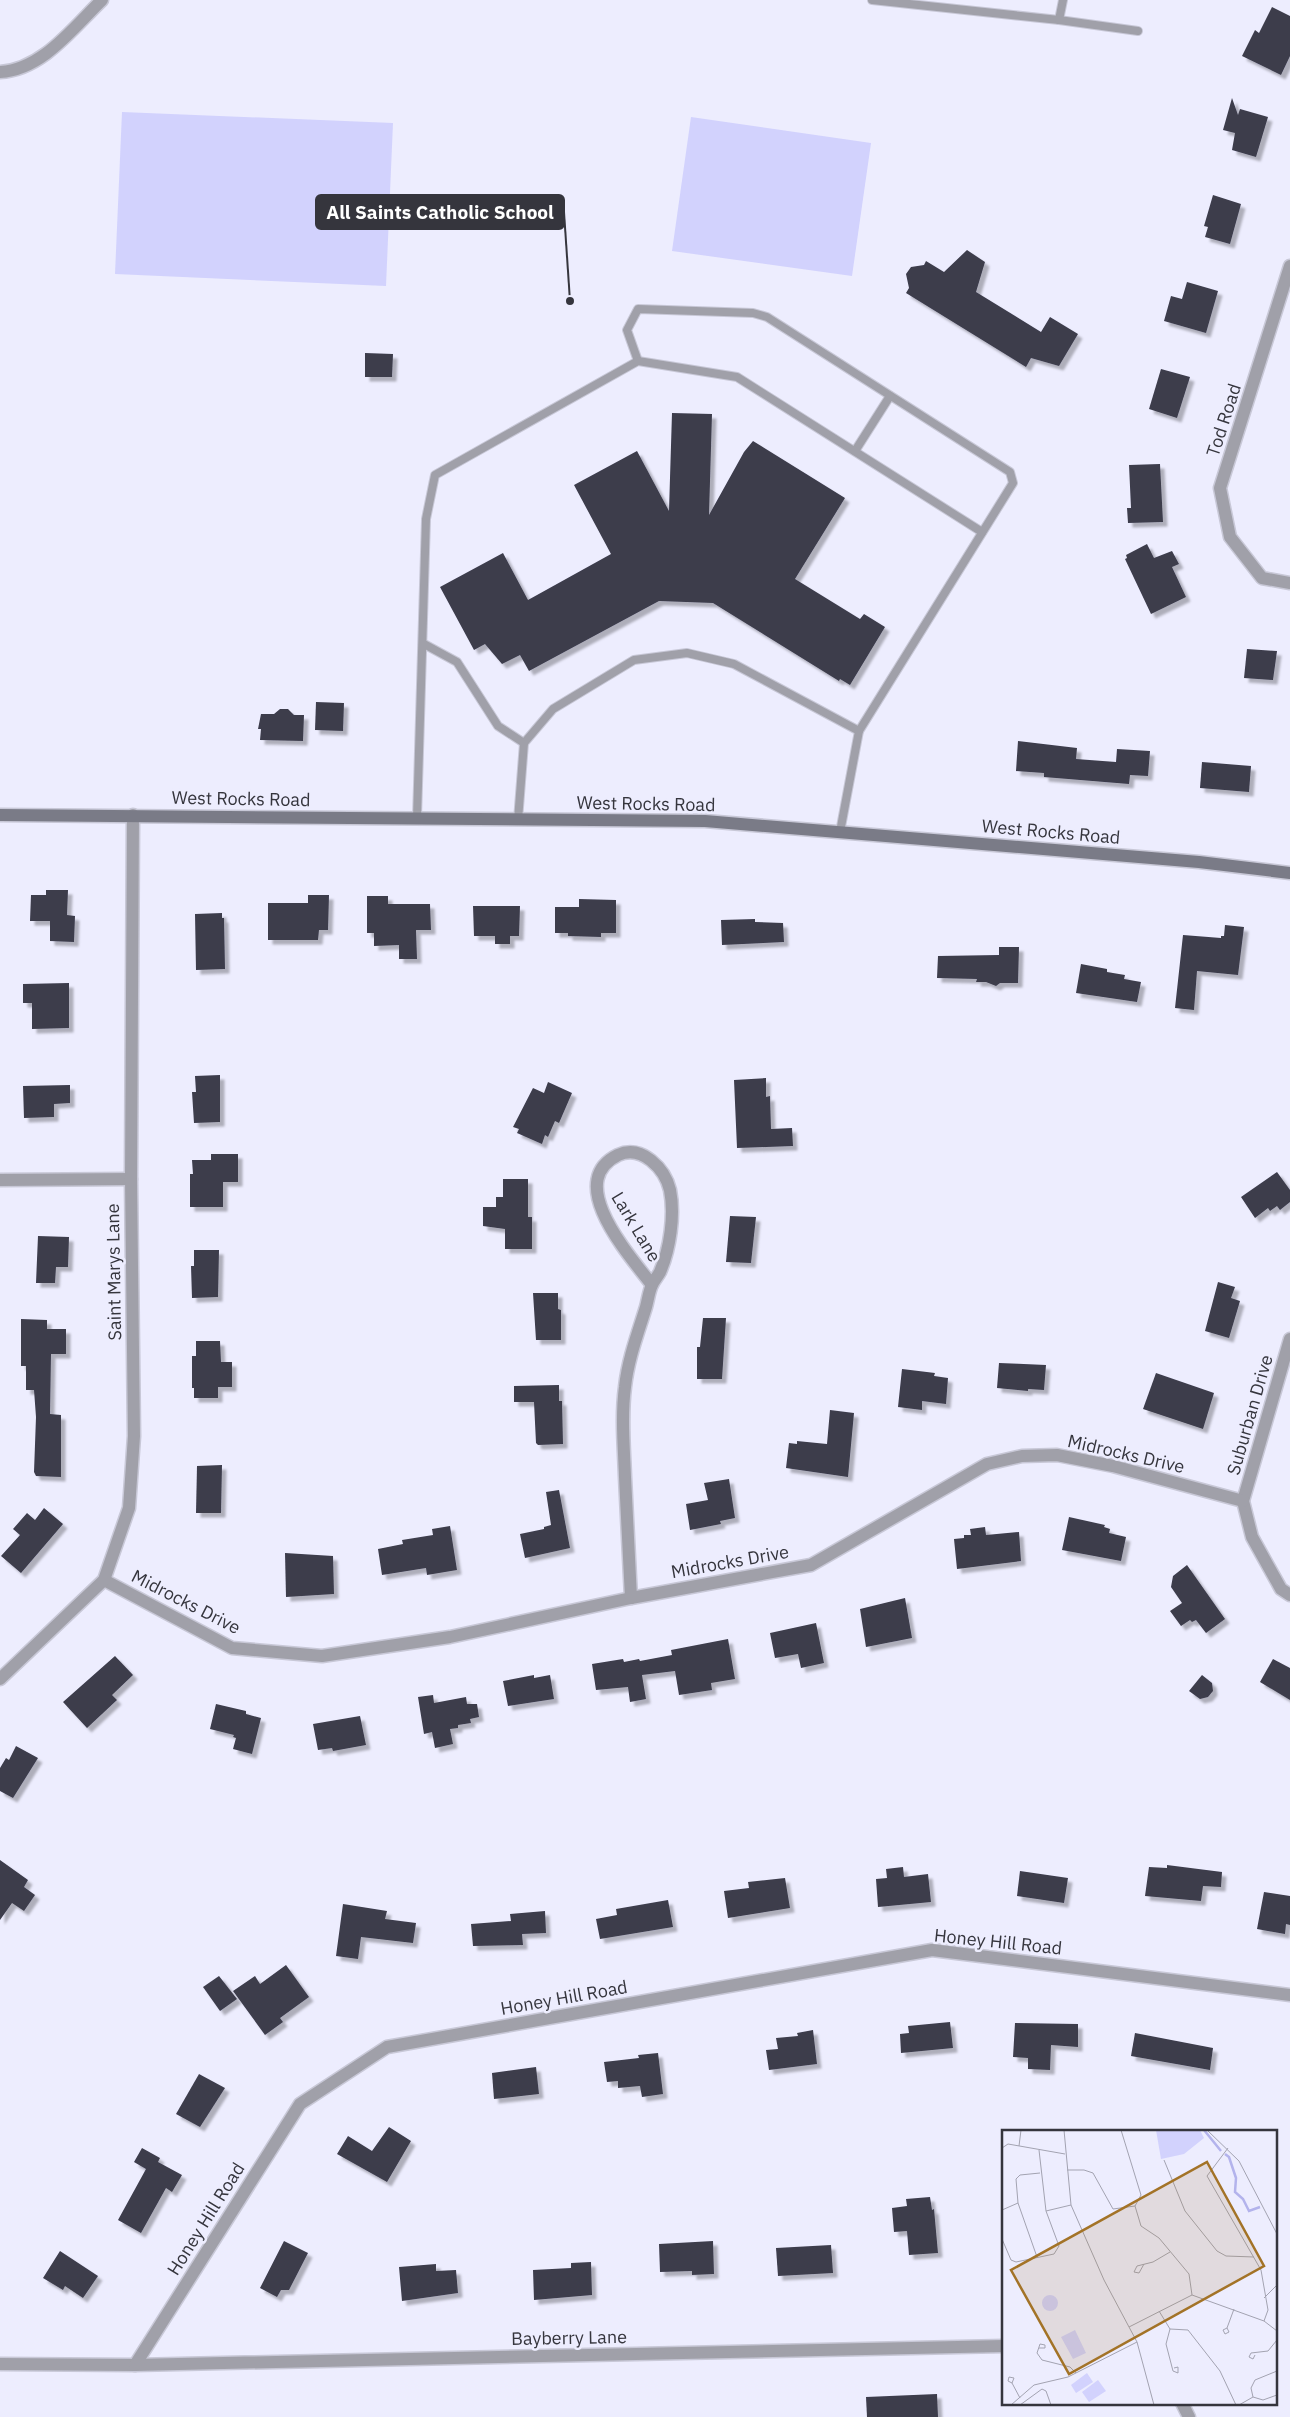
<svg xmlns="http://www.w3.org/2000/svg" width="1290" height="2417" viewBox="0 0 1290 2417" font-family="'IBM Plex Sans',sans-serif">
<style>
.green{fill:#d2d2fd}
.building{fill:#3c3c4c;filter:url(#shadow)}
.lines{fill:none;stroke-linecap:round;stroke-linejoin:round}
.lane-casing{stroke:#c8c8d7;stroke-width:10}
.street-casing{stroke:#c8c8d7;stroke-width:15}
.secondary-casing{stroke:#c8c8d7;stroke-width:15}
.lane{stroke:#a0a0a9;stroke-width:8}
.street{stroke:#a0a0a9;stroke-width:12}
.secondary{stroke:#7a7b87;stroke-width:12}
.labels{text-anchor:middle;stroke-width:5;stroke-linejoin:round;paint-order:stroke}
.street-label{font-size:18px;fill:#35353d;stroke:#ededfe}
.inset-river{fill:none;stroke:#b3b3ec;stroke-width:2.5}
.inset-road{fill:none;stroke:#a3a3b1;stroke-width:1}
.view{fill:#a37327;fill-opacity:0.15;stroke:#a37327;stroke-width:2.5}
.inset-edge{fill:none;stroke:#35353d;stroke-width:2.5}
.leader{fill:none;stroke:#35353d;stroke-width:2}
.callout-dot{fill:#35353d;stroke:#ededfe;stroke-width:2}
.callout{fill:#35353d;stroke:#35353d;stroke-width:2}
.callout-label{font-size:19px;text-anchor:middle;font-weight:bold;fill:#fff}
</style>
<defs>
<filter id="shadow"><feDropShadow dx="4.5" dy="4.5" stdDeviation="1" flood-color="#0004"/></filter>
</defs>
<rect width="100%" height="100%" fill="#ededfe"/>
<g class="green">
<polygon points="122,112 393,123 386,286 115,274"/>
<polygon points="691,117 871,143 852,276 672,251"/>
</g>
<g class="building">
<polygon points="1272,7 1290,16 1290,56 1281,75 1242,56 1255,30 1259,33"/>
<polygon points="1232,98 1238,115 1240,109 1268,117 1256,157 1232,150 1235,133 1223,130"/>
<polygon points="1213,195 1241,204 1230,244 1205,237 1208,227 1204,226"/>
<polygon points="967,250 985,262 976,292 1041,332 1050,317 1078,334 1059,366 1031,358 1026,367 906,293 909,288 906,274 911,267 924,265 926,261 944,272"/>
<polygon points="1187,282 1218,291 1206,333 1164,321 1171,296 1182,299"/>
<polygon points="365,353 393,354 392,377 365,377"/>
<polygon points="1161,369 1190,377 1177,418 1149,409"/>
<polygon points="672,413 712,414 709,515 744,452 753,441 845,498 795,579 860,619 864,614 885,627 850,685 840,679 839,681 713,603 659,601 529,671 520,655 502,664 485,644 474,650 440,587 503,553 528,600 611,554 574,485 637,451 669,511"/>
<polygon points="1160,464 1163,522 1128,523 1127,508 1131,508 1129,465"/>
<polygon points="1147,544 1154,558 1172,551 1179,564 1172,567 1186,597 1151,614 1125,559 1127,558 1126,555"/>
<polygon points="1247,649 1277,651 1273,680 1244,678"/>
<polygon points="316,702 344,703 343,731 315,730"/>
<polygon points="280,709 288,709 294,715 304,715 303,741 260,740 261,729 258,729 261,714 274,714"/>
<polygon points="1018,741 1077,748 1076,759 1116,762 1117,749 1150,751 1148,776 1130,775 1129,784 1044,777 1044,773 1016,771"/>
<polygon points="1202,762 1251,766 1249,792 1200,788"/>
<polygon points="46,890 68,890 67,915 75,916 74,942 50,941 50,921 30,921 31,895 46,895"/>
<polygon points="308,895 329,895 328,930 319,930 318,940 268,940 268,903 308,903"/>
<polygon points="367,896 388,896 388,904 430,904 431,930 416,930 417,959 399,959 399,945 374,946 374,933 367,933"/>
<polygon points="579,899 616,900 616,933 601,933 601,937 568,936 568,933 555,933 555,907 579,907"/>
<polygon points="473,906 520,906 519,936 510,936 510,944 495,944 495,936 474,936"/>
<polygon points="222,913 222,918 224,918 225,969 196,970 195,914"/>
<polygon points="755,919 755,922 783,923 784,942 722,945 721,920"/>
<polygon points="1225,925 1244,927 1238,975 1197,971 1194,1010 1175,1008 1183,935 1221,938 1221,936 1224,936"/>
<polygon points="999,947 1019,947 1018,983 1000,983 996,986 986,982 976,982 977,979 937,978 938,956 999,955"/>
<polygon points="1081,964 1107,969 1107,972 1125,975 1124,979 1141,982 1137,1002 1076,993"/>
<polygon points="69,983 69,1028 32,1029 32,1003 23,1003 23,984"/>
<polygon points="220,1075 220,1122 194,1123 192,1092 196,1092 195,1076"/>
<polygon points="766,1078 766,1097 770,1096 771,1129 792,1128 793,1146 737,1148 734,1080"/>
<polygon points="548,1082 572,1093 559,1123 555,1121 548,1137 545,1135 542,1144 517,1133 519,1129 513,1127 533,1088 544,1093"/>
<polygon points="70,1085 70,1103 54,1104 54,1117 24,1118 23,1086"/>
<polygon points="211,1154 238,1154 238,1182 223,1182 223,1207 190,1207 190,1174 193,1174 192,1160 211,1160"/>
<polygon points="1277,1172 1290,1190 1290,1202 1280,1210 1277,1206 1270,1211 1268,1208 1255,1218 1241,1197"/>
<polygon points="503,1179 528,1179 528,1217 532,1217 532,1249 505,1249 505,1229 483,1226 483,1207 496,1207 496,1197 503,1197"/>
<polygon points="730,1216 756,1217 751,1263 726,1262"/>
<polygon points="38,1236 69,1237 68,1267 56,1267 55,1283 36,1283"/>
<polygon points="194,1250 219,1250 218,1297 192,1298 191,1266 194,1266"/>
<polygon points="1218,1282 1235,1287 1231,1298 1240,1301 1229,1338 1205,1331"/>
<polygon points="533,1293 558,1293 558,1309 561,1310 561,1340 536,1340"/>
<polygon points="703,1318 726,1318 722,1379 697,1379 697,1347 700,1347"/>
<polygon points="21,1319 47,1320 47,1329 66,1329 66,1354 51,1354 50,1414 61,1415 61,1477 36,1476 34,1472 36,1417 34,1390 26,1390 26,1366 21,1366"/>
<polygon points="196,1341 220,1341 221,1362 232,1362 232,1387 218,1387 218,1398 194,1398 194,1388 192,1388 192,1356 196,1356"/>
<polygon points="999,1363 1046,1365 1044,1390 1028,1389 1028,1391 997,1388"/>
<polygon points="902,1369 935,1373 934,1376 948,1378 946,1404 922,1401 922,1410 898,1407"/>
<polygon points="1156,1373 1214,1393 1203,1429 1143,1409"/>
<polygon points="559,1385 559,1401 562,1401 563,1444 538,1445 536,1443 534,1402 514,1402 514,1386"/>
<polygon points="830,1410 854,1413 848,1477 786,1468 789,1443 797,1444 797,1441 827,1444"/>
<polygon points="222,1465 221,1513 196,1513 197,1466"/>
<polygon points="729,1479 735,1518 720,1521 721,1524 690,1530 686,1504 708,1500 704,1483"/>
<polygon points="559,1490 570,1548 525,1558 520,1534 544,1529 544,1527 551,1525 546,1492"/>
<polygon points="44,1508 63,1524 21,1573 1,1556 20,1535 13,1529 27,1513 35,1520"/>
<polygon points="1069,1517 1105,1525 1104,1527 1110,1529 1109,1533 1126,1537 1121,1561 1062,1550"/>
<polygon points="450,1526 457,1570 427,1575 426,1568 382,1575 378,1549 403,1544 402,1540 433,1535 432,1529"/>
<polygon points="985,1527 986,1535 1019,1532 1021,1561 957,1569 954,1539 964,1538 964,1535 971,1535 970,1529"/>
<polygon points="285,1553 333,1556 334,1594 286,1597"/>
<polygon points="1187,1565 1225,1619 1206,1633 1196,1620 1192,1622 1190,1620 1181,1626 1170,1611 1182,1603 1171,1587 1173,1576"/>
<polygon points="905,1598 912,1638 866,1647 860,1609"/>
<polygon points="816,1623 824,1663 801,1668 798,1654 775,1658 770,1633"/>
<polygon points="728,1639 735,1679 711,1683 712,1690 679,1695 675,1671 642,1675 646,1699 630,1702 628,1687 596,1690 592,1664 623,1659 624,1662 639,1659 640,1661 672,1655 671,1650"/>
<polygon points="115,1656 133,1675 112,1695 117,1700 87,1728 63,1702"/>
<polygon points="1273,1659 1290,1668 1290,1700 1260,1682"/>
<polygon points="534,1675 534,1678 550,1675 554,1699 508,1706 503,1681"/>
<polygon points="1202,1675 1212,1683 1213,1691 1208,1697 1200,1699 1189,1691"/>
<polygon points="433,1695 434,1703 466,1697 467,1704 477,1704 479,1717 470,1719 471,1723 458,1725 458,1728 450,1729 453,1744 435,1748 432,1732 424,1734 418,1697"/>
<polygon points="216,1704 246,1711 246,1714 261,1718 252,1754 233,1749 236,1738 233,1737 234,1735 210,1729"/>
<polygon points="360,1716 366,1745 333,1751 332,1748 318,1750 313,1724"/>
<polygon points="16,1746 38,1758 13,1798 0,1791 0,1768 6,1758 9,1760"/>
<polygon points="0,1860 28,1880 24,1887 35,1895 24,1911 12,1903 0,1920"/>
<polygon points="1167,1865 1222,1872 1221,1887 1203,1886 1201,1901 1145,1896 1149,1867 1167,1868"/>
<polygon points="903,1867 904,1877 928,1874 931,1902 878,1907 876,1879 887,1878 886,1869"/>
<polygon points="1020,1871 1068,1878 1064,1903 1017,1896"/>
<polygon points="785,1878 790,1908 728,1918 724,1891 749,1888 748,1882"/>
<polygon points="1264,1892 1290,1896 1290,1925 1286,1924 1285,1934 1257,1929"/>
<polygon points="668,1900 673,1927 600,1939 596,1919 617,1915 616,1909"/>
<polygon points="343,1904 387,1911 385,1919 416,1923 413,1943 361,1937 358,1959 336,1956"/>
<polygon points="545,1911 546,1933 522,1934 523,1945 473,1946 471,1924 511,1921 510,1914"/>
<polygon points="286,1965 309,1997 280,2018 283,2022 265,2035 233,1991 255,1976 260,1984"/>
<polygon points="219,1976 237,1999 220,2011 203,1987"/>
<polygon points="950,2022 953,2048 901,2053 900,2034 909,2033 908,2026"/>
<polygon points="1015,2023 1078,2024 1078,2047 1051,2045 1050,2070 1028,2069 1028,2058 1013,2057"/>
<polygon points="813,2030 817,2064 769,2070 766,2050 778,2049 776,2038 798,2036 797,2033"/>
<polygon points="1135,2033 1213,2048 1210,2070 1131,2056"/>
<polygon points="658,2053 663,2094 642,2097 640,2086 618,2088 618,2081 607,2082 604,2062 639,2058 638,2055"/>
<polygon points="536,2067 539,2094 494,2099 492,2073"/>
<polygon points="199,2074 225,2088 200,2127 176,2114"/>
<polygon points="389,2127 411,2141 387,2182 337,2154 348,2136 372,2151"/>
<polygon points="142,2148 160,2158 158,2162 182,2175 172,2192 166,2188 141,2233 118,2220 146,2169 134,2162"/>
<polygon points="930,2197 932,2210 934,2209 938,2253 909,2255 907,2231 894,2232 892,2208 907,2206 906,2199"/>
<polygon points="284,2241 308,2253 289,2290 281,2290 277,2297 260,2288"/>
<polygon points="713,2241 714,2274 692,2275 692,2271 660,2272 659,2244"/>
<polygon points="831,2245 833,2273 778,2276 776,2248"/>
<polygon points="60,2251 98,2276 83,2298 65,2286 63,2290 43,2278"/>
<polygon points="591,2262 592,2295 534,2300 533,2270 571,2268 571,2263"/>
<polygon points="436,2264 436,2271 456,2270 458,2293 402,2301 399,2267"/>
<polygon points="937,2394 938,2417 867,2417 866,2397"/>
</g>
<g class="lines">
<g class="lane-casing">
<g id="lane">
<polyline points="872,0 1059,20 1063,0"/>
<polyline points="1059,20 1138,31"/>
<polyline points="638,361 627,330 638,309 753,313 767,317 1010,472 1013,483 859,731"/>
<polyline points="855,451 890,396"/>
<polyline points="424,644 457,662 498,726 524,743"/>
<polyline points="417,818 426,519 435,475 638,361 737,377 982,532"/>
<polyline points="518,820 524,743 553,709 634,660 687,653 734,664 859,731 840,832"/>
</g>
</g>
<g class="street-casing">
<g id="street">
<path d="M0 72C42 70 73 28 102 0"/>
<polyline points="1290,266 1220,488 1230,537 1262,578 1290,583"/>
<polyline points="0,1180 131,1179"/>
<polyline points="1290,1339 1243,1501 1252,1537 1281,1589 1290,1595"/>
<polyline points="104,1580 232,1648 322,1656 450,1637 631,1598 811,1565 987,1464 1022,1456 1057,1455 1113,1466 1243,1501"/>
<path d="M631 1598C629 1558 627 1518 625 1477 624 1447 621 1417 625 1387 628 1359 638 1333 646 1307 648 1300 649 1291 652 1285 654 1280 658 1276 660 1272 670 1249 675 1215 670 1190 665 1169 642 1144 618 1155 563 1182 630 1256 652 1285"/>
<polyline points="0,1679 104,1580 129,1508 134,1436 131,1179 133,815"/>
<polyline points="0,2364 135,2365 1004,2346"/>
<polyline points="135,2365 300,2104 387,2047 932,1950 1290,1995"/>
<polyline points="1182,2403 1189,2417"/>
</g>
</g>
<g class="secondary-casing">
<polyline id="secondary" points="0,815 705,821 1199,862 1290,873"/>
</g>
<use href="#lane" class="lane"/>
<use href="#street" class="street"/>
<use href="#secondary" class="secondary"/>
</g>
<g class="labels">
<g class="street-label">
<text transform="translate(1224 420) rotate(-72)" y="6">Tod Road</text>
<text transform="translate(241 799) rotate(1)" y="6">West Rocks Road</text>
<text transform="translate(646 804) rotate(1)" y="6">West Rocks Road</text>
<text transform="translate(1051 832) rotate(5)" y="6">West Rocks Road</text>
<text transform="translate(636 1227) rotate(59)" y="6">Lark Lane</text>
<text transform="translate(114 1272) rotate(-91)" y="6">Saint Marys Lane</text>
<text transform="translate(1250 1415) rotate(-74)" y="6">Suburban Drive</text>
<text transform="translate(1126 1454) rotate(13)" y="6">Midrocks Drive</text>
<text transform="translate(730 1562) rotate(-10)" y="6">Midrocks Drive</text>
<text transform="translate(186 1602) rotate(27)" y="6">Midrocks Drive</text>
<text transform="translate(998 1942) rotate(6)" y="6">Honey Hill Road</text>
<text transform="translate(564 1998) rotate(-10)" y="6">Honey Hill Road</text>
<text transform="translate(206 2219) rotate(-58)" y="6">Honey Hill Road</text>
<text transform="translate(569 2338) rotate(-1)" y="6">Bayberry Lane</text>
</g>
</g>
<g transform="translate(1002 2130)">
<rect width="275" height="275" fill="#ededfe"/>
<path d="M154 0H198L202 8 182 24 159 29ZM40 173a8 8 0 1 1 16 0a8 8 0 1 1-16 0ZM73 200 84 223 71 229 59 207ZM85 243 91 252 74 263 69 255ZM96 250 104 261 87 272 80 262Z" fill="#d2d2fd"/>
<path class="inset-river" d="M202 0 219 21M223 24 227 27 234 48 233 62 241 69 247 81 258 77"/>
<path class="inset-road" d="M62 0 69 75 102 150 135 212 152 275M119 0 139 65 133 76M205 0 237 31 275 104M17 16 19 0M0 18 6 14 63 24M226 18 205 46 259 140 266 180 262 191M162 30 183 81 215 121 224 126 252 127M65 40H82L91 43 111 79 133 76M133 76 139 96 157 108 187 144 190 165M0 80 16 73M44 81 69 75M0 109 9 130 14 132 52 124 57 116 44 81 37 20M35 127 16 73 14 49 18 45 38 43M132 142 135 136 151 132 168 122M132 142 137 143 142 134M262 168 275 155M157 181 168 199 186 200 218 241 234 275M127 197 190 165 262 191 275 201M225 198 227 202 223 204 221 200 225 198 232 179M168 199 164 214 171 241 176 243V237L172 238M37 218H43V215L38 214 35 223 40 230 68 237 74 243M253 225 251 229 247 227 249 223 266 221 275 210M10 253 6 251 7 247 12 248 10 253 18 268M251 267 249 258 253 250 275 241M251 267 261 270 275 265M9 275 32 255 66 247 135 212M18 275 40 259 44 261 49 275M237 275 251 267"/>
<path class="view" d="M205 32 262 136 67 244 9 140Z"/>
<rect width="275" height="275" class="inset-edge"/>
</g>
<path class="leader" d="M570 301L564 212"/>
<circle class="callout-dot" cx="570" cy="301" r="5"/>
<rect class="callout" x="316" y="195" width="248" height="34" rx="5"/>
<g class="callout-label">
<text x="440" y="219">All Saints Catholic School</text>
</g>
</svg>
